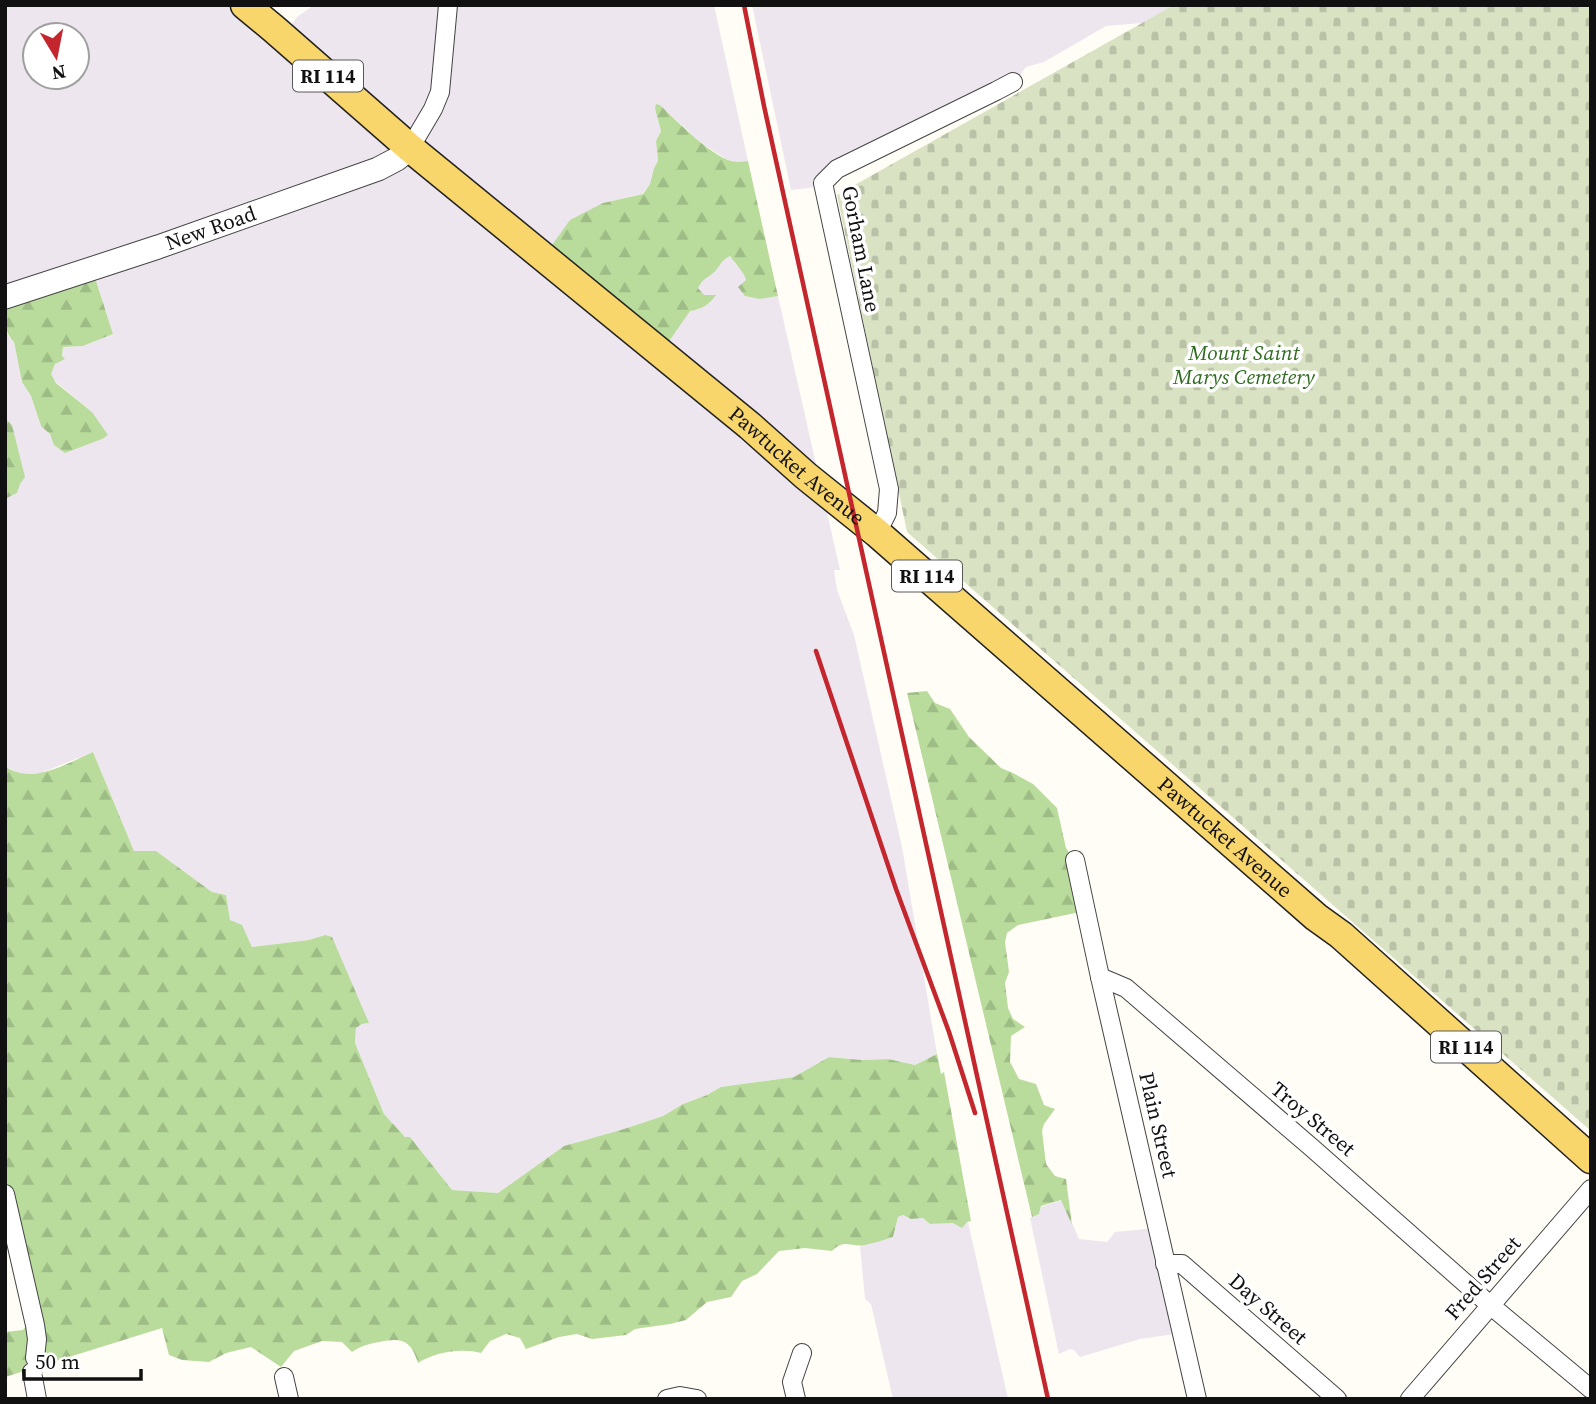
<svg xmlns="http://www.w3.org/2000/svg" width="1596" height="1404" viewBox="0 0 1596 1404" font-family="'Source Serif 4',serif">
<style>
.industrial{fill:#eee6ef;fill-rule:evenodd}
.forest{fill:url(#forest-firs)}
.cemetery{fill:url(#cemetery-stones)}
.lines{fill:none;stroke-linecap:round;stroke-linejoin:round}
.minor-casing{stroke:#444;stroke-width:20}
.tertiary-casing{stroke:#444;stroke-width:25}
.primary-casing{stroke:#222;stroke-width:31}
.minor{stroke:#fff;stroke-width:18}
.tertiary{stroke:#fff;stroke-width:23}
.primary{stroke:#f9d66b;stroke-width:28}
.rail{stroke:#c4262e;stroke-width:4.5}
.labels{text-anchor:middle;stroke-width:7;stroke-linejoin:round;paint-order:stroke}
.shield{fill:#fff;stroke:#585858;stroke-width:2}
.shield-label{font-size:19px;font-weight:bold;fill:#111}
.street-label{font-size:21px;fill:#111;stroke:#fff}
.park-label{font-size:21px;font-style:italic;fill:#2f6b1f;stroke:#fff}
</style>
<defs>
<pattern id="forest-firs" width="22" height="20" patternUnits="userSpaceOnUse" patternTransform="scale(1.75)"><rect width="22" height="20" fill="#b9dc9c"/><path d="M5 1l3.5 6h-7zM16 11l3.5 6h-7z" fill="#9ebc85"/></pattern>
<pattern id="cemetery-stones" width="16" height="16" patternUnits="userSpaceOnUse" patternTransform="scale(1.75)"><rect width="16" height="16" fill="#d9e3c4"/><path d="M2 7V4a2 2 0 0 1 4 0v3zM10 15v-3a2 2 0 0 1 4 0v3z" fill="#b9c2a7"/></pattern>
</defs>
<rect width="100%" height="100%" fill="#fffdf5"/>
<g class="industrial">
<path d="M5 5H248L285 33 297 17 314 5H714L748 161 735 162 726 159 700 142 660 105 655 109 661 131 656 141 658 161 654 168 650 184 642 194 603 203 690 311 698 309 710 303 715 295H703L698 288 703 279 713 273 723 259 730 256 736 265 743 270 746 280 760 299 778 296 840 570H834L837 590 854 635 902 847 937 1054 915 1065 888 1059 862 1060 829 1057 794 1077 721 1087 707 1095 683 1104 663 1116 624 1129 564 1146 498 1193 452 1190 410 1137H405L384 1114 355 1043 356 1028 362 1024 369 1023 325 935 309 940 252 947 242 926 230 920 226 895 212 892 156 851H134L93 752 41 773 22 775 5 766V499L17 493 5 413V327L9 337 14 342 22 382 31 396 41 426 92 412 56 382 50 374 55 364 62 356 63 347 83 346 113 334 91 265 5 291ZM35 35H77V77H35Z"/>
<polygon points="752,5 1211,5 1190,19 1106,26 1044,62 1026,67 1010,88 824,186 791,190"/>
<polygon points="1062,1200 1079,1239 1107,1242 1115,1232 1155,1228 1182,1333 1140,1339 1080,1357 1074,1350 1070,1349 1059,1354 1030,1218 1039,1214 1041,1207"/>
<polygon points="903,1215 911,1219 923,1218 930,1224 968,1222 1008,1399 893,1399 871,1304 865,1299 860,1246 893,1237 898,1217"/>
</g>
<g class="forest">
<path d="M656 104 660 105C676 120 715 161 737 162 740 162 744 161 748 161L778 296 760 299 745 296 738 287 746 280C743 270 736 265 730 256 720 260 720 268 712 274 705 279 702 280 698 288L704 295H716C709 305 702 309 690 311L663 350 547 252 570 220 603 203 643 194 650 184 654 168 658 161 656 141 661 131 655 109Z"/>
<path d="M91 265 113 334 83 346 63 347 62 356 65 359 55 364 51 374 56 383 92 412 108 435 102 439 65 453 54 445 50 434 41 426 31 396 22 382 14 342C1 329 5 308 5 291Z"/>
<polygon points="5,413 7,420 12,425 25,477 20,484 17,493 5,499"/>
<polygon points="927,691 935,703 950,709 969,737 1001,768 1013,773 1033,784 1057,808 1066,848 1074,860 1085,911 1018,925 1007,933 1005,942 1009,972 1005,983 1008,1008 1013,1019 1025,1027 1011,1036 1010,1062 1019,1079 1036,1084 1044,1105 1055,1109 1044,1124 1042,1131 1046,1164 1055,1176 1066,1179 1072,1225 1061,1200 1041,1206 1039,1214 1032,1217 907,693"/>
<path d="M93 752 134 851H156L212 892 226 895 230 920 242 925 252 947 309 940 325 935 332 937 369 1023 362 1024 356 1028 355 1043 384 1114 405 1137H410L452 1190 498 1193 564 1146 624 1129 663 1116 683 1104 707 1095 721 1087 794 1077 829 1057 862 1060 888 1059 915 1065 937 1054 941 1074 944 1072 971 1221 967 1222 962 1228 953 1223 930 1224 923 1218 911 1219 903 1215 898 1217 893 1237C884 1240 874 1243 865 1245 851 1248 845 1238 832 1251L805 1248 779 1251 757 1274 742 1281 731 1297 707 1302 686 1320 670 1324 635 1329 626 1335 592 1339 577 1334 559 1337 526 1349 520 1338 506 1334 490 1341 481 1353C461 1348 436 1352 418 1363 411 1340 402 1337 379 1342 368 1344 361 1346 352 1352L342 1342 322 1341 294 1351 281 1367 251 1347 226 1353 209 1362 182 1360 169 1355 162 1328 5 1377V1332L23 1330 26 1326 24 1283 5 1203V766C32 786 67 763 93 752Z"/>
</g>
<polygon class="cemetery" points="1174,5 1591,5 1591,1131 907,532 837,195"/>
<g class="lines">
<g class="minor-casing">
<g id="minor">
<polyline points="410,148 433,109 440,92 448,5"/>
<polyline points="877,533 887,513 889,489 823,183 837,169 996,91 1013,82"/>
<polyline points="1075,860 1100,977 1197,1399"/>
<polyline points="1100,977 1126,988 1311,1147 1490,1305 1591,1389"/>
<polyline points="5,1194 35,1325 37,1339 35,1358"/>
<polyline points="1165,1264 1182,1264 1337,1399"/>
<polyline points="32,1372 37,1399"/>
<polyline points="284,1377 289,1399"/>
<polyline points="667,1399 680,1396 697,1399"/>
<polyline points="796,1399 792,1382 802,1353"/>
<polyline points="1410,1399 1591,1189"/>
</g>
</g>
<g class="tertiary-casing">
<g id="tertiary">
<path id="s1" d="M5 297 158 247 378 169 397 159 410 148"/>
</g>
</g>
<g class="primary-casing">
<g id="primary">
<path id="s2" d="M245 5 274 29 410 148 750 426 806 476 877 533 1316 917 1341 935 1591 1159"/>
</g>
</g>
<use href="#minor" class="minor"/>
<use href="#tertiary" class="tertiary"/>
<use href="#primary" class="primary"/>
<g class="rail">
<polyline points="744,5 764,106 1048,1399"/>
<polyline points="816,651 896,889 949,1032 975,1113"/>
</g>
</g>
<g class="labels">
<g class="shield">
<rect x="293" y="60.5" width="70" height="31" rx="5"/>
<rect x="892" y="560.5" width="70" height="31" rx="5"/>
<rect x="1431" y="1031.5" width="70" height="31" rx="5"/>
</g>
<g class="shield-label">
<text x="328" y="83">RI 114</text>
<text x="927" y="583">RI 114</text>
<text x="1466" y="1054">RI 114</text>
</g>
<g class="street-label">
<text dy="7" stroke="none"><textPath href="#s1" startOffset="217">New Road</textPath></text>
<text transform="translate(861 249) rotate(79)" y="7">Gorham Lane</text>
<text dy="7" stroke="none"><textPath href="#s2" startOffset="719">Pawtucket Avenue</textPath></text>
<text dy="7" stroke="none"><textPath href="#s2" startOffset="1286">Pawtucket Avenue</textPath></text>
<text transform="translate(1313 1119) rotate(40)" y="7">Troy Street</text>
<text transform="translate(1158 1125) rotate(77)" y="7">Plain Street</text>
<text transform="translate(1483 1278) rotate(-49)" y="7">Fred Street</text>
<text transform="translate(1268 1309) rotate(41)" y="7">Day Street</text>
</g>
<g class="park-label">
<text x="1244" y="360">Mount Saint<tspan x="1244" dy="24">Marys Cemetery</tspan></text>
</g>
</g>
<rect width="1596" height="1404" fill="none" stroke="#111111" stroke-width="14"/>
<g transform="translate(56 56) rotate(170)"><circle r="33" fill="#ffffff" stroke="#a0a0a0" stroke-width="2"/>
<path d="M0-5L12 26L0 18L-12 26Z" fill="#c4262e"/>
<text y="-10" font-size="19" font-weight="bold" text-anchor="middle" fill="#111111">N</text>
</g>
<path d="M24 1369v10h117v-10" fill="none" stroke="#111111" stroke-width="3.5"/>
<text x="35" y="1369" font-size="21" fill="#111111" stroke="#ffffff" stroke-width="5" paint-order="stroke">50 m</text>
</svg>
